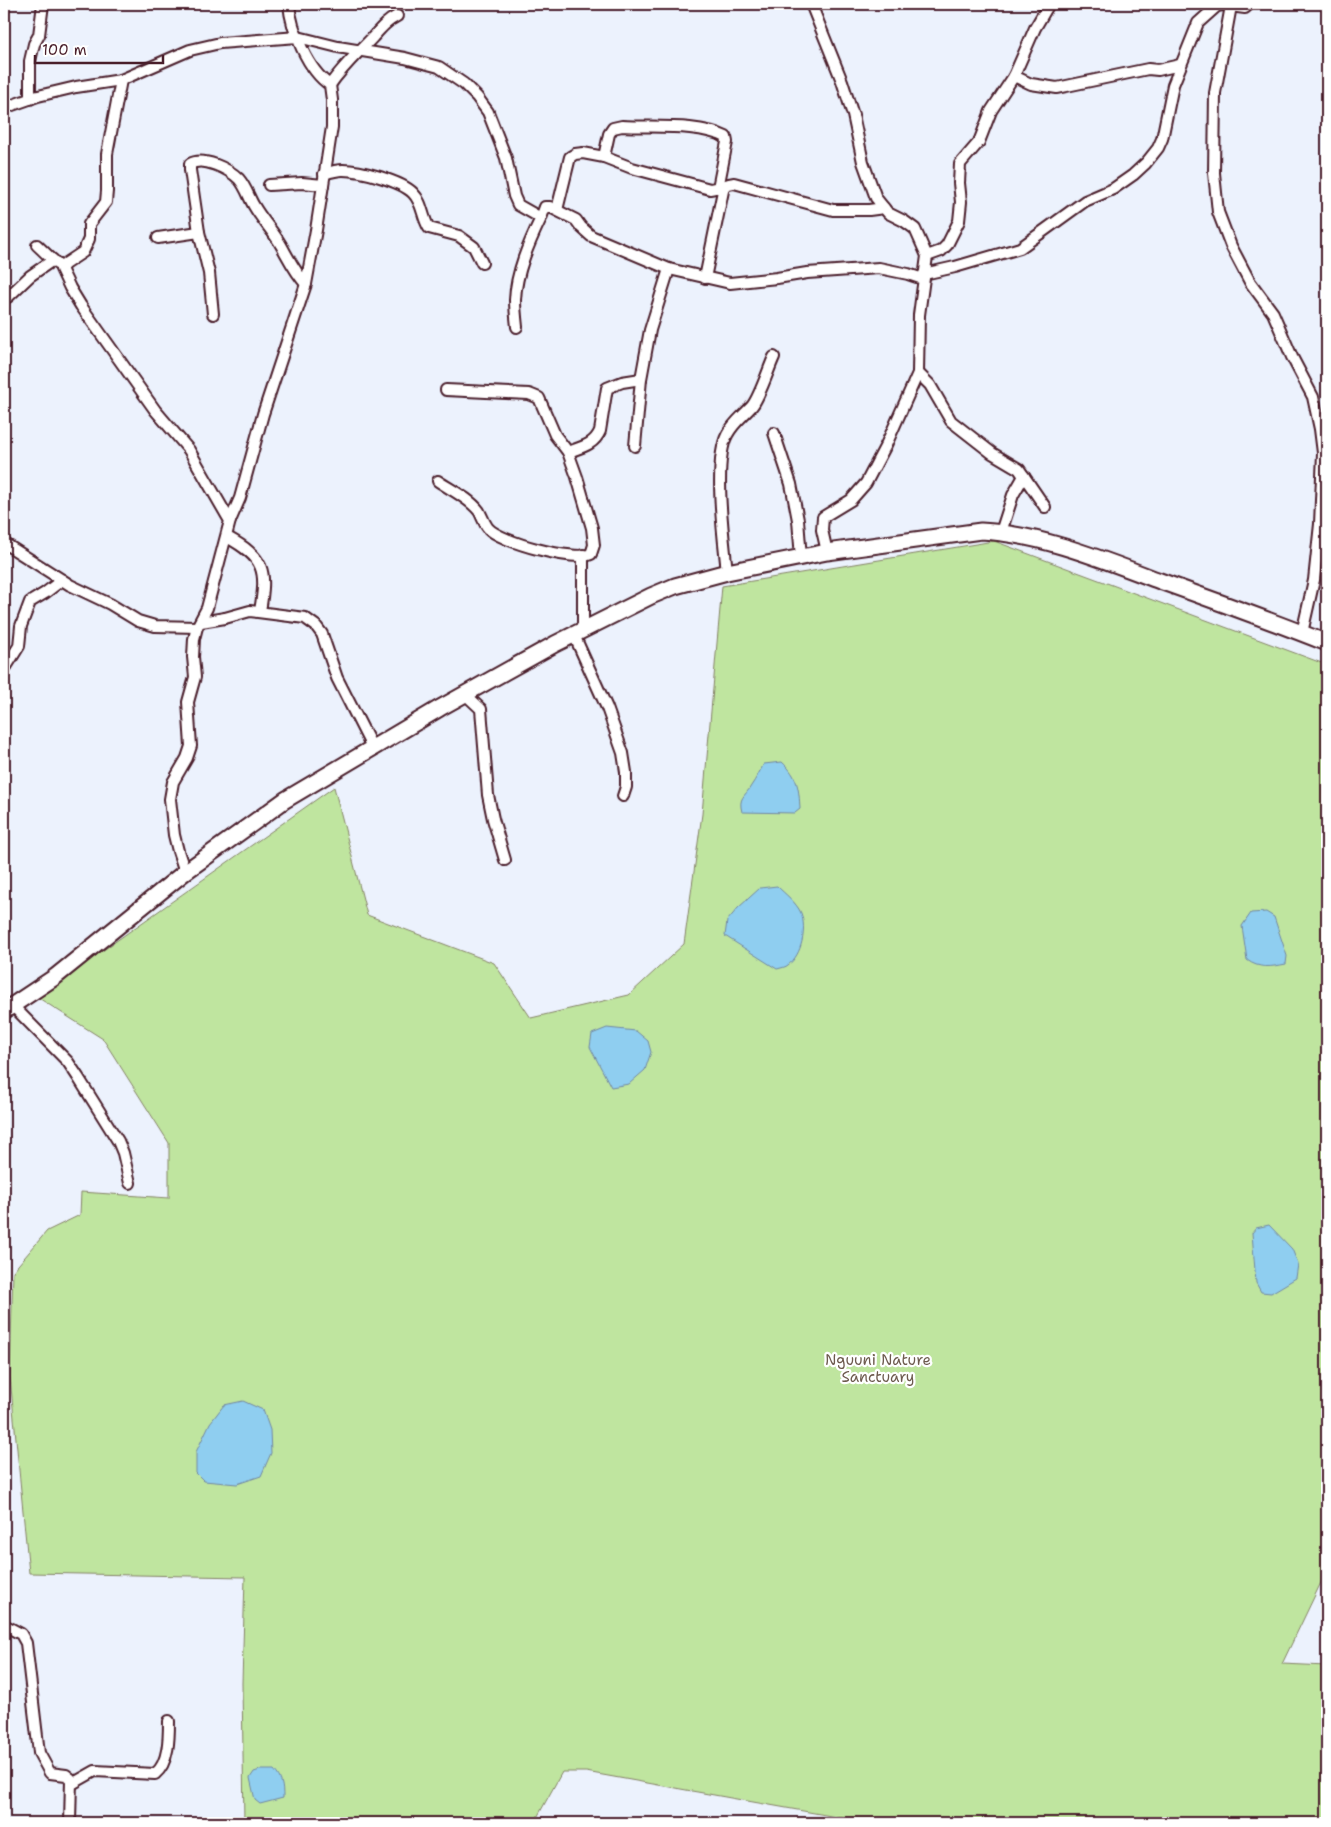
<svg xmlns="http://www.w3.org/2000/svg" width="1331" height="1827" viewBox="0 0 1331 1827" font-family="'Shantell Sans',sans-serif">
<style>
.green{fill:#bfe59f;stroke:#848265}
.water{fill:#8fcef0;stroke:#7388a1}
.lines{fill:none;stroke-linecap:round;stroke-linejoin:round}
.minor-casing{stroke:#4a1f2b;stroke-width:14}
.secondary-casing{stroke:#4a1f2b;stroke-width:19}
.minor{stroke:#fff;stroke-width:10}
.secondary{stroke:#fff;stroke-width:15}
.labels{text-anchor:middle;stroke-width:4.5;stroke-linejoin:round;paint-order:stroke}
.park-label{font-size:15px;fill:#6d5a4e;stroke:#fff}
</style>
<rect width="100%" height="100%" fill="#ecf2fd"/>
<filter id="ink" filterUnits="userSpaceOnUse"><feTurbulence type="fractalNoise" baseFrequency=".02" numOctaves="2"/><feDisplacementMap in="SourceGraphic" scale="10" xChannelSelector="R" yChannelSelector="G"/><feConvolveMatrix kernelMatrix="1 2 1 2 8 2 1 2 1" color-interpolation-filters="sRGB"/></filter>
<g filter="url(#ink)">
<polygon class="green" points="994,541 1327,665 1327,1570 1282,1664 1327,1666 1327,1823 870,1823 586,1772 562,1772 534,1823 244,1823 242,1683 245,1577 29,1573 10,1377 13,1271 47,1231 80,1215 81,1192 169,1198 169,1143 103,1039 37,997 334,787 367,915 494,963 531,1018 629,995 684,944 702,814 722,586"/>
<g class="water">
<path d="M782 762C798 776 799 789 800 809L795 813 742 812C738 797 745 797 751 786 756 779 759 772 764 764Z"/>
<path d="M777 886C785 894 796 902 801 913 807 929 802 955 788 965 786 967 781 968 777 969L725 936 727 921 738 908 760 888Z"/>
<path d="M1266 912 1274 917 1287 956 1286 964C1271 967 1259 969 1247 960L1242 926 1251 913Z"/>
<polygon points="607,1028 636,1031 648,1041 651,1052 645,1070 629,1084 611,1087 590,1047 592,1034"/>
<polygon points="1269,1225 1292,1249 1298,1264 1296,1278 1271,1293 1261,1292 1256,1283 1252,1233 1256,1228"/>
<polygon points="243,1401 263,1410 270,1430 271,1453 261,1476 237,1484 204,1481 196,1473 196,1452 210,1423 224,1405"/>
<path d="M260 1770H274C282 1779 283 1786 283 1798L260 1804 255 1800 250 1778 254 1772Z"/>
</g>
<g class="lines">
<g class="minor-casing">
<g id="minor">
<polyline points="811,4 842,81 853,115 863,162 876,198 888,213 904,221 915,229 927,256 919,315 918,373 886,445 866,483 851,500 823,517 822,530 827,552"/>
<polyline points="1231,6 1215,93 1214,173 1218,212 1231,246 1250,282 1273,313 1292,357 1313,397 1320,429 1323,453 1320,524 1314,580 1302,633"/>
<polyline points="1014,76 1031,84 1057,88 1148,69 1158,70 1180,65"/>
<polyline points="121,80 107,154 107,191 106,202 89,224 89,239 83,252 65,264 61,269 70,288 81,306 155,410 189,450 230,521 207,608 197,627 194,639 193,657 195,677 188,702 191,746 187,758 173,782 170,799 174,835 178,851 185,872"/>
<path d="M330 85C343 66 358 53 373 37 381 28 387 21 397 16"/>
<polyline points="30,99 30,61 34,44 39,35 43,4"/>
<polyline points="4,108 38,96 76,87 121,80 190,50 220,43 298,37 338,47 405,58 439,67 464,84 477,97 488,112 506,158 514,196 518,205 541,218 545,207 550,207 576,220 581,227 591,236 669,269 730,283 777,278 807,273 879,268 908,274 923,279"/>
<path d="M604 157 609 134 613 128 622 126C654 128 697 123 726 137L727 142 718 188"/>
<path d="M324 174C330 172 336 170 343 170 360 170 401 181 413 193 423 203 422 217 429 228L459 236 474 247 482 263"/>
<polyline points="269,185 302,183 323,185"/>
<path d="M557 210 570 157 575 154 583 153 604 157 632 168 710 189C719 188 726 184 734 183L833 210H869L884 208"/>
<polyline points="158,238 199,232"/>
<polyline points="37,245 57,264"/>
<polyline points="927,256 941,251 947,245 959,221 961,202 959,183 960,164 979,142 991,111 1014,76 1035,28 1049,4"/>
<polyline points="924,274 955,267 1020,248 1085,201 1113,189 1133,175 1146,163 1158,148 1162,139 1173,85 1198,23 1217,6 1223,5 1245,8 1249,4"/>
<polyline points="705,278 724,186"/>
<polyline points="4,298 8,297 30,276 53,260"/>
<path d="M213 314 209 273 199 232 190 170V164C203 156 229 169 239 179 246 187 249 198 254 206 262 220 273 231 281 245 289 259 295 272 306 284"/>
<path d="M517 327C516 318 515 308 515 300 516 272 529 243 541 218"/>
<polyline points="918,373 930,385 951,421 992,453 1019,469 1045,507"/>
<polyline points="774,433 791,484 798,520 801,558"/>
<polyline points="635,446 641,379 650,330 669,269"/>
<path d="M568 452C582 447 594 445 600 431L607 388 622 382 641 379"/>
<path d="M438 481C451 490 469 498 479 511 482 516 484 523 488 528 500 542 575 562 591 554L594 545 592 528 577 477 568 452 555 435 539 398 529 394 446 390"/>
<path d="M230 521 240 498 263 414 306 284 316 230 332 127V100L330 85C308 71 291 29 289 4"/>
<polyline points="1001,532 1013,495 1024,476"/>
<path d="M227 537C265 558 267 570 260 611"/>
<polyline points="4,543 70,585 110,604 138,621 155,626 197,627"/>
<polyline points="583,555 583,630"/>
<path d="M727 572C724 541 713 462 727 435 733 423 743 416 752 406 760 396 768 370 774 357"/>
<polyline points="201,622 225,618 250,611 305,618 316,626 322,634 337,678 372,747"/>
<polyline points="574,635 607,708 623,753 626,772 626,787 623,796"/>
<polyline points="4,670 19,646 21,626 30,602 45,593 62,580"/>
<polyline points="465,694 481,709 488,795 493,819 505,860"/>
<polyline points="12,1005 68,1062 78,1077 118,1141 123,1153 130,1183"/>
<polyline points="4,1625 21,1634 26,1643 39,1753 50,1773 66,1775 71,1779 70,1823"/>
<path d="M72 1784 95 1771 155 1774C169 1763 169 1737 169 1721"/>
</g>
</g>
<g class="secondary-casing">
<path id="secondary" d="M4 1011 55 977 185 872 285 800 440 708 555 644 651 596 675 586 727 572 827 552 981 531C1041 534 1104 560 1160 581 1216 601 1272 621 1327 643"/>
</g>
<use href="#minor" class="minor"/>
<use href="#secondary" class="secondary"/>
</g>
</g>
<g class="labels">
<g class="park-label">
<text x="878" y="1365">Nguuni Nature<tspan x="878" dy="17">Sanctuary</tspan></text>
</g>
</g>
<rect width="1331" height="1827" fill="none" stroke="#fff" stroke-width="20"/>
<rect x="10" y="10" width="1311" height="1807" fill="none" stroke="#4a1f2b" stroke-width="2" filter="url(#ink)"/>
<path d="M35 55v8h128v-8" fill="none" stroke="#4a1f2b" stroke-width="2.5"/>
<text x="42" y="55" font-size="15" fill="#4a1f2b" stroke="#ffffff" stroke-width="4" paint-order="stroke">100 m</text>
</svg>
